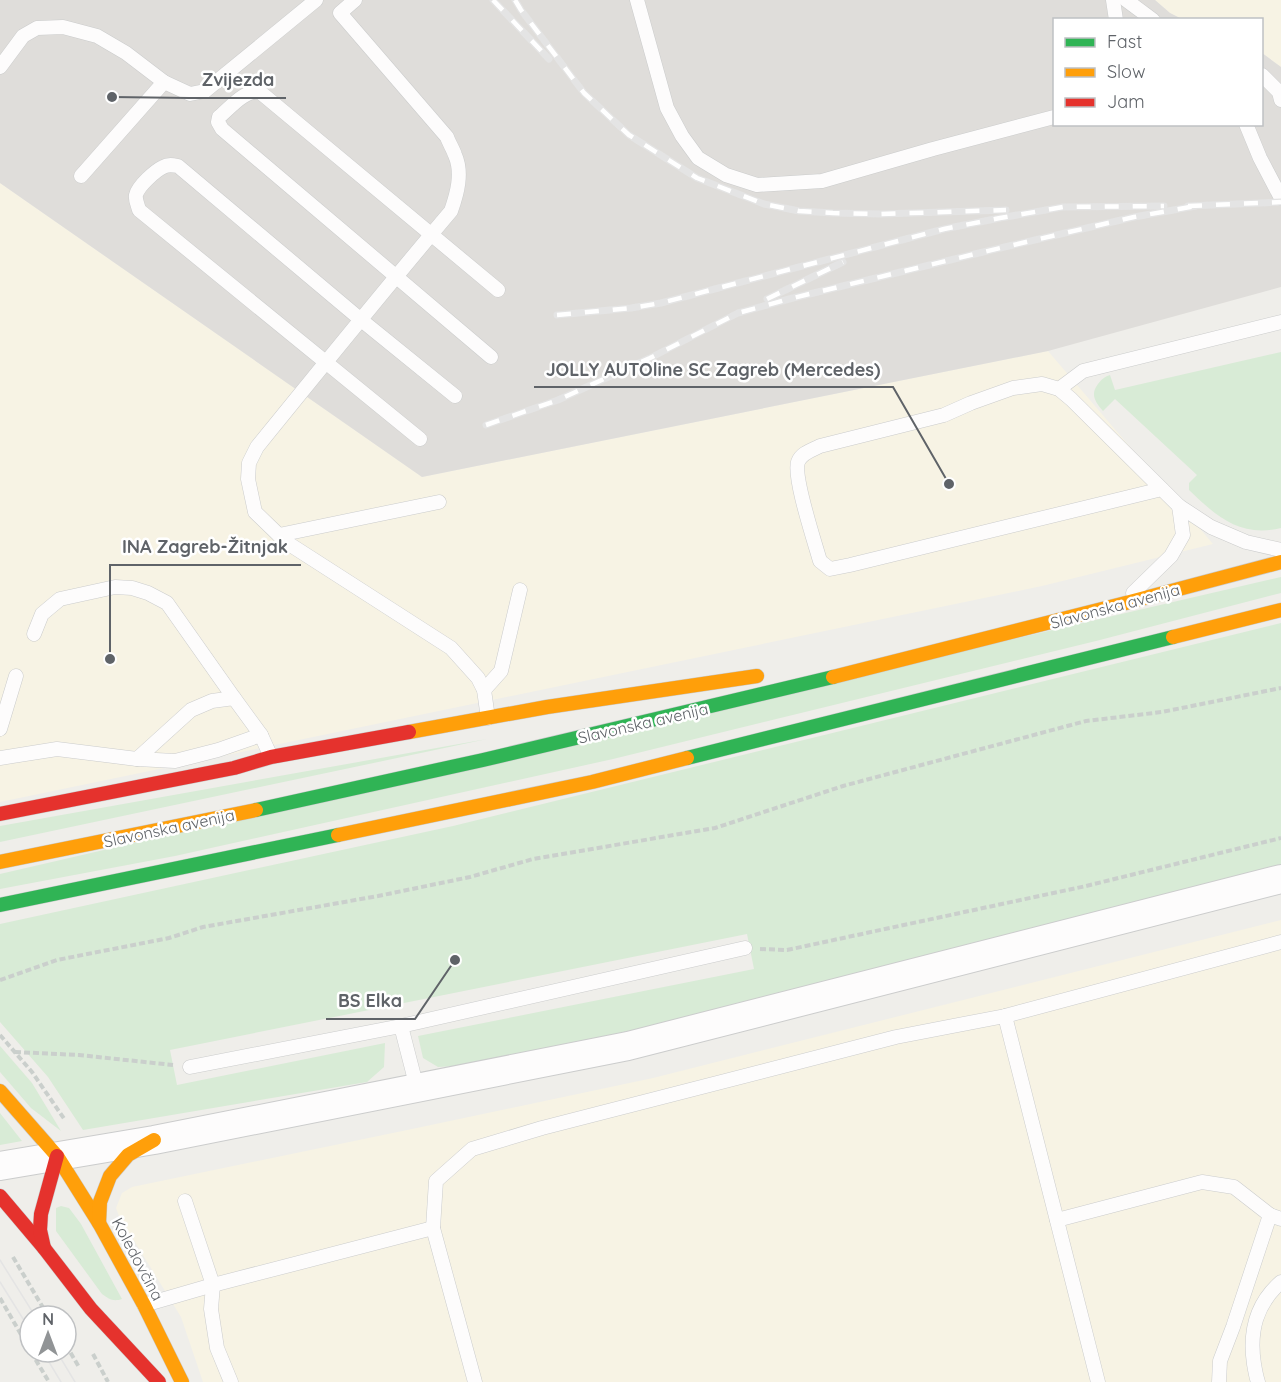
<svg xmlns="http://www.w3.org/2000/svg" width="1281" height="1382" viewBox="0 0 1281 1382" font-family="Quicksand,sans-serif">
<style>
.commercial{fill:#f7f3e4}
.industrial{fill:#dfddda}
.green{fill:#d8ebd6}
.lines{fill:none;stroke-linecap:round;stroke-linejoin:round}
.lane-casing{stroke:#cbcccc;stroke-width:15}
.street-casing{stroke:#cbcccc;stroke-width:30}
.fast-casing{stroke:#cacacb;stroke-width:15}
.slow-casing{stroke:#cacacb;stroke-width:15}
.jam-casing{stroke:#cacacb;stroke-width:15}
.path{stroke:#cacfcc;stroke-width:4;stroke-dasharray:6 3;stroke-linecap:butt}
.lane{stroke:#fdfcfc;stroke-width:14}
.street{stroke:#fdfcfc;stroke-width:28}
.fast{stroke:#30b455;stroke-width:14}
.slow{stroke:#ff9f0a;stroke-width:14}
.jam{stroke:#e5322d;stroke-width:14}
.tram{stroke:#e4e4e4;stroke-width:1.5}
.rail-casing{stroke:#e4e4e4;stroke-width:7}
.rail{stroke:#fff;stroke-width:4.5;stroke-dasharray:14;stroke-linecap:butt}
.labels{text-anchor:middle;stroke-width:5;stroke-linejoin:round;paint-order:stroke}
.street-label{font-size:16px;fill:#5f6368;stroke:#fff}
.leader{fill:none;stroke:#5f6368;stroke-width:2}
.callout-dot{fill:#5f6368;stroke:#fff;stroke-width:2}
.callout-label{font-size:18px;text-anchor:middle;font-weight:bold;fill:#5f6368;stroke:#fff;stroke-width:5;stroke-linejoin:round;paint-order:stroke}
</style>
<rect width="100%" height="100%" fill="#efeeea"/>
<g class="commercial">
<polygon points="1155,0 1281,0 1281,67 1262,53 1262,20 1182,19 1170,13"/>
<polygon points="0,183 422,477 1048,351 1213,544 1042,586 0,802"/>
<polygon points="1281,920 1281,1382 203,1382 181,1317 119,1216 116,1208 122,1193 132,1187 412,1129 653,1078"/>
</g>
<polygon class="industrial" points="0,0 1155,0 1170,13 1182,19 1054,20 1054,124 1262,124 1262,53 1281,67 1281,287 1048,351 422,477 0,183"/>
<g class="green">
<path d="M1281 352V528C1240 538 1216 516 1189 490V483L1197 475 1115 399 1103 411C1095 402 1090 394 1098 384 1102 379 1104 377 1110 375L1115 390Z"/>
<polygon points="1281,577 1281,593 1096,641 613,759 175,856 0,889 0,874"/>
<polygon points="1281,623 1281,866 799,993 495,1064 438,1067 423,1058 418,1036 754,969 747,934 170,1050 177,1085 385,1043 384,1067 367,1082 83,1130 48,1077 0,1022 0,924 453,826"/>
<polygon points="487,739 0,842 0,826"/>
<polygon points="0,1046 32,1083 61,1131 31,1108 0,1072"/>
<polygon points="0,1113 22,1141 0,1145"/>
<path d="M61 1206 69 1208 81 1224 122 1299C113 1302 109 1299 102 1294L56 1231V1208Z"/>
</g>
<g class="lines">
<g class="lane-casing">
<g id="lane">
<path d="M355 0 340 13 447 137C449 143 453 149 455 155 463 173 457 194 451 211 385 289 321 368 257 447L249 463 248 479 255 512 286 542 451 648 478 678 484 690 488 718"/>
<polyline points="637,0 667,108 682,136 698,158 726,175 757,185 822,181 933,149 1054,117"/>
<polyline points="1113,0 1116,20"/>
<polyline points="1126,0 1153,20"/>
<polyline points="0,67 23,36 37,28 63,27 97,36 126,53 164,82"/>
<polyline points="1262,75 1279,92 1281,100"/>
<polyline points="1246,124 1260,158 1281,198"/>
<polyline points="81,176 164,82 190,94 205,91 316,0"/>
<path d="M491 357 222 129 218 122 219 117C230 108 245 89 260 92L498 290"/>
<polyline points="1059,389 1083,371 1281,322"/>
<path d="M420 439 139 210C138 205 135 200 136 195 138 186 155 171 163 167 168 164 173 165 178 166L360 319 455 396"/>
<path d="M1162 489 850 565 830 569 820 561C815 543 793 477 798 462 801 453 812 450 820 446L944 415 971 403 1013 388 1042 384 1059 389 1071 399 1179 506"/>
<polyline points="279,535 439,502"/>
<polyline points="1133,593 1171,556 1183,535 1179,506 1211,527 1246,542 1281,550"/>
<polyline points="34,634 42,614 60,599 115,587 132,588 148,593 167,603 234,698"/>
<polyline points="484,690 501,671 520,590"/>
<polyline points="0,729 16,676"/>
<polyline points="0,758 57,749 137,759 191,710 212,701 234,698 261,735 271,757"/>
<polyline points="137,759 175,761 218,750 261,735"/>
<polyline points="1005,1016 1098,1382"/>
<polyline points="401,1026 745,948"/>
<polyline points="190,1067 401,1026 417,1088"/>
<polyline points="185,1201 213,1285 211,1309 217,1348 231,1382"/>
<polyline points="1057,1220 1202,1182 1234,1187 1270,1215 1281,1219"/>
<polyline points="433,1228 436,1181 472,1149 542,1128 896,1037 1005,1016 1281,942"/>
<polyline points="144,1305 213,1285 433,1228 475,1382"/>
<polyline points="1219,1382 1220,1361 1233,1327 1270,1215"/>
<path d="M1258 1382C1256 1376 1255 1370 1254 1364 1249 1331 1256 1304 1281 1282"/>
</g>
</g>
<g class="street-casing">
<polyline id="street" points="0,1166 154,1140 628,1046 1281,879"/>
</g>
<g class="fast-casing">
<g id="fast">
<polyline points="687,758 1173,637"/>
<polyline points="256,810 483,760 833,677"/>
<polyline points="0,905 338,835"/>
</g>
</g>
<g class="slow-casing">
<g id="slow">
<polyline points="1173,637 1281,610"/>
<polyline points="833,677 1122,604 1281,562"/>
<polyline points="409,732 547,707 757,676"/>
<polyline points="338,835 592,782 687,758"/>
<polyline points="0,862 256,810"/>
<polyline points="0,1091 57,1156 99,1223 144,1305 182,1382"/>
<polyline points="99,1223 100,1202 110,1176 128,1155 154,1140"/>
</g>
</g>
<g class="jam-casing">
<g id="jam">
<polyline points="0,814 234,768 271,757 409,732"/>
<polyline points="0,1196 44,1248 91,1309 159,1382"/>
<polyline points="44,1248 40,1230 41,1214 57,1156"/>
</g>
</g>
<g class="path">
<polyline points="760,949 787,950 1086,886 1281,838"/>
<polyline points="0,980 57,960 169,938 203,927 378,896 470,877 533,859 715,828 843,786 1086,721 1162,712 1281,688"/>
<polyline points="0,1035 32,1072 65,1120"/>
<polyline points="15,1052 79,1055 173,1065"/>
<polyline points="13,1257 48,1316"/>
<polyline points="0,1298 30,1350"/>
<polyline points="66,1345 79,1367"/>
<polyline points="31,1352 49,1382"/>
<polyline points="93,1354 108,1382"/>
</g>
<use href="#lane" class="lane"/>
<use href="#street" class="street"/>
<use href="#fast" class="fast"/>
<use href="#slow" class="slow"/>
<use href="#jam" class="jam"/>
<g class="tram">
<polyline points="0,1260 35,1316"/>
<polyline points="0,1282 30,1330"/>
<polyline points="43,1352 61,1382"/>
<polyline points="57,1352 75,1382"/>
</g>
<g class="rail-casing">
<g id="rail">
<polyline points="493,0 549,59"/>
<polyline points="515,0 521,10 584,93 629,135 697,178 764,204 799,211 833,213 881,214 1006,210"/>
<polyline points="1188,206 1281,202"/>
<polyline points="767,299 843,262"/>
<polyline points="557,315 631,308 661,303 944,229 1000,218 1063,207 1164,206"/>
<polyline points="486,425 558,400 650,358 738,313 793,298 979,253 1134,217 1196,206"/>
</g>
</g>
<use href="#rail" class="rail"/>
</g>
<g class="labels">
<g class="street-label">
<text transform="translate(1115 606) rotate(-15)" y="6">Slavonska avenija</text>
<text transform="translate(643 723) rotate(-13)" y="6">Slavonska avenija</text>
<text transform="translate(169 828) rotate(-12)" y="6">Slavonska avenija</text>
<text transform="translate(138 1259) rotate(62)" y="6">Koledovčina</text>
</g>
</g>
<path class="leader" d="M112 97L189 98H286M949 484L893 387H534M110 659L110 565H301M455 960L415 1019H326"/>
<g class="callout-dot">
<circle cx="112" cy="97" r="6"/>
<circle cx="949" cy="484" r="6"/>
<circle cx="110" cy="659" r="6"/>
<circle cx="455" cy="960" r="6"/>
</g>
<g class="callout-label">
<text x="238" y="86">Zvijezda</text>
<text x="713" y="376">JOLLY AUTOline SC Zagreb (Mercedes)</text>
<text x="205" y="553">INA Zagreb-Žitnjak</text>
<text x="370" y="1007">BS Elka</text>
</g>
<rect x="1053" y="18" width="210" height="108" fill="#ffffff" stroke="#bfc1c3" stroke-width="1.5"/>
<rect x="1065" y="38" width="30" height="9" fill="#30b455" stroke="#bfc1c3" stroke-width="1.5"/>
<text x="1107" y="48" font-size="18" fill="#5f6368">Fast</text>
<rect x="1065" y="68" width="30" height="9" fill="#ff9f0a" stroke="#bfc1c3" stroke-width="1.5"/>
<text x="1107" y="78" font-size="18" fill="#5f6368">Slow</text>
<rect x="1065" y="98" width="30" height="9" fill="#e5322d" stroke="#bfc1c3" stroke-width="1.5"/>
<text x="1107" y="108" font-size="18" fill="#5f6368">Jam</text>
<g transform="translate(48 1334)"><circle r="28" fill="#ffffff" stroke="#bfc1c3" stroke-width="1.5"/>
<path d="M0-4.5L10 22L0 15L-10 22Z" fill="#919496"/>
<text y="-9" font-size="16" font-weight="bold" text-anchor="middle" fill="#5f6368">N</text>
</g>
</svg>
